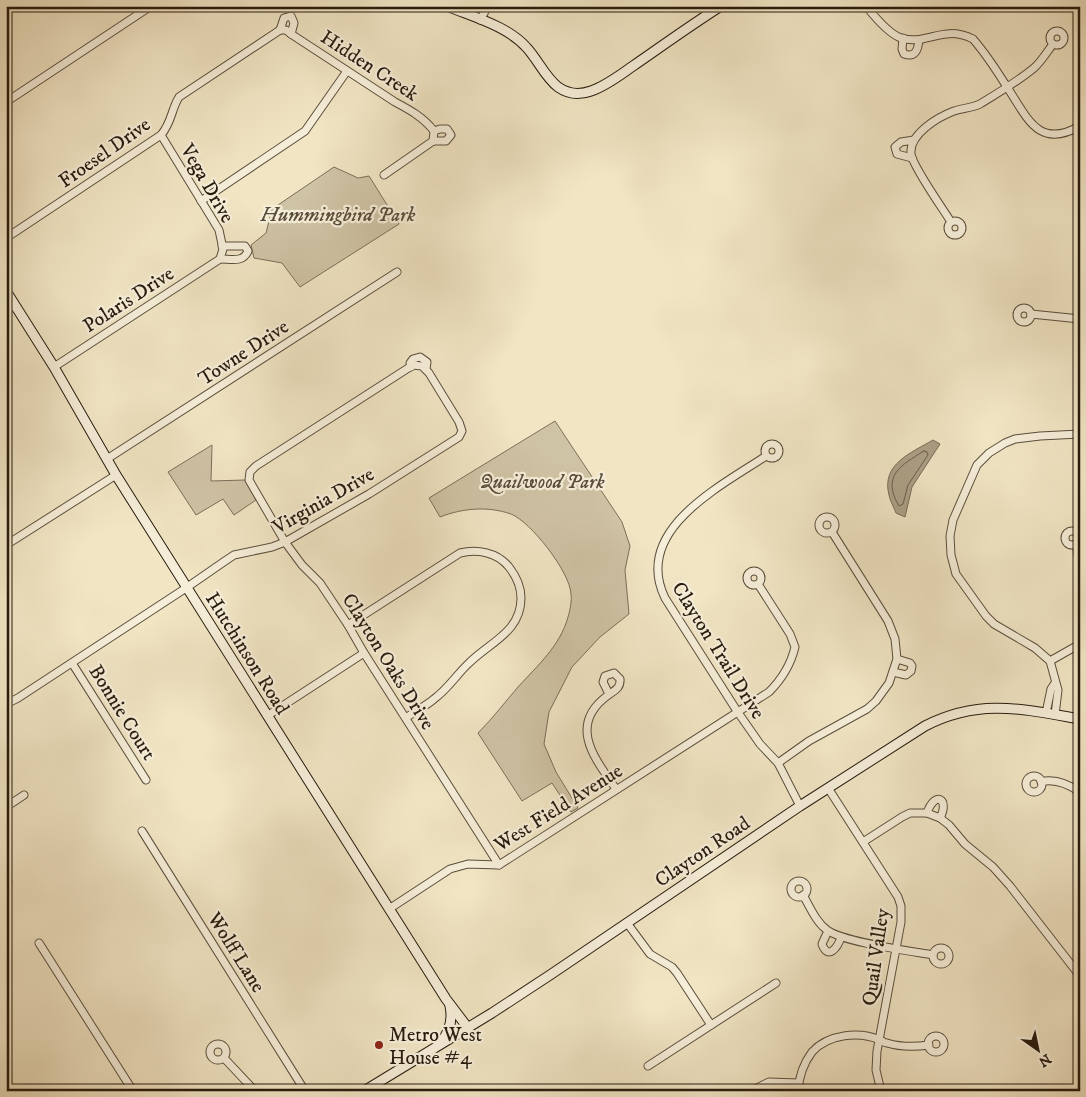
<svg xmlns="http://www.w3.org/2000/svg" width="1086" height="1097" viewBox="0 0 1086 1097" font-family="'IM FELL DW Pica',serif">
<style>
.green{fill:#cfc3a5;stroke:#7b6f5a}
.water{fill:#aca086;stroke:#776b56}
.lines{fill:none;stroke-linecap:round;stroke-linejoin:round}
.shore{stroke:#6a5e4a;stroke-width:1}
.street-casing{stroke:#5a4e3c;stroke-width:9}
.secondary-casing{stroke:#271b0e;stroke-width:11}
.street{stroke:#f6eed9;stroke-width:7}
.secondary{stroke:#f6eed9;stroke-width:9}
.poi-dot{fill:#8f2418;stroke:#f6eed9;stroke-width:2}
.labels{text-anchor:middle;stroke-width:4.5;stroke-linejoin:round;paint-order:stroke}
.street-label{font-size:20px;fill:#271b0e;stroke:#f6eed9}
.park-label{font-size:20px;font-style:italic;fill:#594d3b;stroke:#f6eed9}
.poi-label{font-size:20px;fill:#271b0e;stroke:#f6eed9;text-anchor:start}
</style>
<rect width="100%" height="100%" fill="#f1e5c4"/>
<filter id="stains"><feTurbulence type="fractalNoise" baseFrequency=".004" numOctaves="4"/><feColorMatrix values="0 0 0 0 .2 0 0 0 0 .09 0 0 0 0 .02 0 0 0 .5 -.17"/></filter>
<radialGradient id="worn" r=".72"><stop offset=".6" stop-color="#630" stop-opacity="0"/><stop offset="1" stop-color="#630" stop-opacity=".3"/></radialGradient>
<g class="green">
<polygon points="334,167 358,178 369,176 399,224 300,287 282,263 254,258 251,245 266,233 272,209"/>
<path d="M555 421 622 522 630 546 625 570 629 614 600 637 572 667 549 712 544 744 556 772 578 808 571 812 552 783 522 801 478 733C493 718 505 702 518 687 538 665 560 646 568 617 570 610 572 601 571 594 570 572 531 522 511 514 488 506 463 508 440 517L429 498Z"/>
<polygon points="212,445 211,481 245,480 256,500 234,515 223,499 196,515 168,472"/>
</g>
<path class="water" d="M933 440 940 444 912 487 905 517 896 513C894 507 890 501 889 495 881 464 911 453 933 440Z"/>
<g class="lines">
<path class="shore" d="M924 451 927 452 928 455 908 485 903 504 899 506C881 476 901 465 924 451Z"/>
<g class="street-casing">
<g id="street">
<path d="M866 6C874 16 889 34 901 38 927 46 942 24 973 39 986 54 997 71 1007 87 1027 117 1038 150 1080 126"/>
<polyline points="480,20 488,6"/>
<path d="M280 30H286L291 34 395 102C410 110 423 117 434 131L433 141 384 175"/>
<polyline points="280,30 284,18 291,16 294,23 291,34"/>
<circle cx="1057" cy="38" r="7"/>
<path d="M903 38 902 49 904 54C916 58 918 49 919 40"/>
<polyline points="6,102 151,6"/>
<polyline points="433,141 446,141 451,135 447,129 440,129 434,131"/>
<polyline points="912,158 897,154 895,147 901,142 914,140"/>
<polyline points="201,201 305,131 347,71"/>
<circle cx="955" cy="228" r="7"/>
<path d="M951 222C943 209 913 167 911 154 909 134 938 117 954 111 963 108 972 108 980 104 998 93 1017 82 1034 68 1041 62 1047 52 1053 44"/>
<path d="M6 238 161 135C172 122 171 110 179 97L280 30"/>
<path d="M220 259C231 259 243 263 248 251L245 246H222"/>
<circle cx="1024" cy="315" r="7"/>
<polyline points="1031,314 1080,319"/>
<polyline points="54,367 220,259 223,249 219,230 161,135"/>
<polyline points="411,367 410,363 413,359 420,357 427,362 426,369"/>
<circle cx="772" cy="451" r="7"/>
<path d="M766 456C721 486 632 530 665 598L737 711 760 744 778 763 800 806"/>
<polyline points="107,459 397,272"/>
<circle cx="827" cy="525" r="8"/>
<circle cx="1072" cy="538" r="7"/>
<polyline points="1076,544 1080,564"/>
<polyline points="6,545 116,475"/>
<circle cx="754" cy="578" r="7"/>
<path d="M348 625 460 553C477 549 497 552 509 567 516 576 521 586 521 598 521 632 490 642 469 663 457 674 448 689 434 699 426 706 415 711 406 718"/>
<polyline points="1050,661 1080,644"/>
<polyline points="72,663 146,780"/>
<polyline points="893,672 906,675 911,671 912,666 910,663 897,659"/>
<path d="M609 694 603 682 605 676 614 673 620 679C621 689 613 691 607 696 567 726 596 760 616 789"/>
<polyline points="6,704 18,698 186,588 225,561 234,555 272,547 285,542 369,494 459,437 462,431 459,422 429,373 422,366 413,365 256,466 250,472 249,480 285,542 302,565 320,583 348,625 364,653 499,865"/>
<polyline points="1046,713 1051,689 1055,683"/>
<polyline points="1055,715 1058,690 1050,661 1035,648 994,624 986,616 956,574 951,555 950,536 953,520 977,465 989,453 1005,443 1015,439 1040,436 1080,434"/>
<polyline points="267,716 364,653"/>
<polyline points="778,763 809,741 867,709 876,701 889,683 897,659 895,639 888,621 832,532"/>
<circle cx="1034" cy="784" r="8"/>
<path d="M1041 782C1055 778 1068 784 1080 792"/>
<polyline points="828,788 898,897 901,906 901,922 877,1051 876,1070 881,1091"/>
<polyline points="6,807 24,795"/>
<path d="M927 813C935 790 950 799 940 818"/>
<polyline points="142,831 305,1091"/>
<polyline points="863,842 902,817 910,813 927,813 940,818 949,825 965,844 993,867 1010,886 1080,976"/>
<polyline points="6,879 8,882"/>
<circle cx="799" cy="889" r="8"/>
<path d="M803 895C810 907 816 922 827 930 843 942 910 951 933 955"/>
<path d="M389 909 450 869 468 864 499 865 769 692C781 680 791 664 795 647L790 634 758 584"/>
<polyline points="627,923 650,954 672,967 677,973 711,1025"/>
<path d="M828 931 822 944C828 961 838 947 841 937"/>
<polyline points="39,943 133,1091"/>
<circle cx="941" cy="956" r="8"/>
<circle cx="936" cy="1044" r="8"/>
<circle cx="218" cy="1052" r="8"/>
<polyline points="224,1058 255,1091"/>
<polyline points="648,1066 776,983"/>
<polyline points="751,1091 769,1082 798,1083"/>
<path d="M798 1091C799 1076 803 1064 812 1052 828 1034 859 1031 880 1040 886 1042 881 1042 887 1043 900 1047 915 1047 929 1045"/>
<polyline points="1078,1091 1080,1079"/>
</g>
</g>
<g class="secondary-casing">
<g id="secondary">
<path d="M447 6C473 17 508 26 527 48 538 60 545 77 558 87 568 94 580 95 591 91 606 86 620 75 633 66 662 46 691 25 721 6"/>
<polyline points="6,291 54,367 116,475 446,999 468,1028"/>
<path d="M441 1042C450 1031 453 1020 450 1006"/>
<path d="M364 1091 492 1013 550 975 800 806 925 726C979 698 1023 709 1080 719"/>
</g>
</g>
<use href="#street" class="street"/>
<use href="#secondary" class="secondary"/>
</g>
<circle class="poi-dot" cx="379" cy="1045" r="5"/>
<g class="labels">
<g class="street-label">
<text transform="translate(370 65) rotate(33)" y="7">Hidden Creek</text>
<text transform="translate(104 152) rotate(-35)" y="7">Froesel Drive</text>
<text transform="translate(208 183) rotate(60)" y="7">Vega Drive</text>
<text transform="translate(128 299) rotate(-33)" y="7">Polaris Drive</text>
<text transform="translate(243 352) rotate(-33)" y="7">Towne Drive</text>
<text transform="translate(323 500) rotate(-30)" y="7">Virginia Drive</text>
<text transform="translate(719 650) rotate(58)" y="7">Clayton Trail Drive</text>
<text transform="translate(248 653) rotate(58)" y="7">Hutchinson Road</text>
<text transform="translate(389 661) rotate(58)" y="7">Clayton Oaks Drive</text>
<text transform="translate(123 712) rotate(58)" y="7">Bonnie Court</text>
<text transform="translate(558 807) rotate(-32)" y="7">West Field Avenue</text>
<text transform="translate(702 851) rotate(-34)" y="7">Clayton Road</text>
<text transform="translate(237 952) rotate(58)" y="7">Wolff Lane</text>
<text transform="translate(875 957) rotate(-82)" y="7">Quail Valley</text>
</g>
<g class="park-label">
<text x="338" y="221">Hummingbird Park</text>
<text x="542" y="488">Quailwood Park</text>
</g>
<g class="poi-label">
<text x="389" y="1041">Metro West<tspan x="389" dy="23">House #4</tspan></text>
</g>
</g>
<rect width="1086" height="1097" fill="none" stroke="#f1e5c4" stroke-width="25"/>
<rect x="8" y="8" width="1071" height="1082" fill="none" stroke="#271b0e" stroke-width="2.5"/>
<rect x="12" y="12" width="1061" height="1072" fill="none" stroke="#271b0e"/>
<g transform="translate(1038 1050) rotate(147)" stroke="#f6eed9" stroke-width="4" paint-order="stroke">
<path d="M0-4L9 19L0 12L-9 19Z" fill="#271b0e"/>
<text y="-8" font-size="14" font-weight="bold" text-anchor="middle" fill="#271b0e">N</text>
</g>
<rect width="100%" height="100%" filter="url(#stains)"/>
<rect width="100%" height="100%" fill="url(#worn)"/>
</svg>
